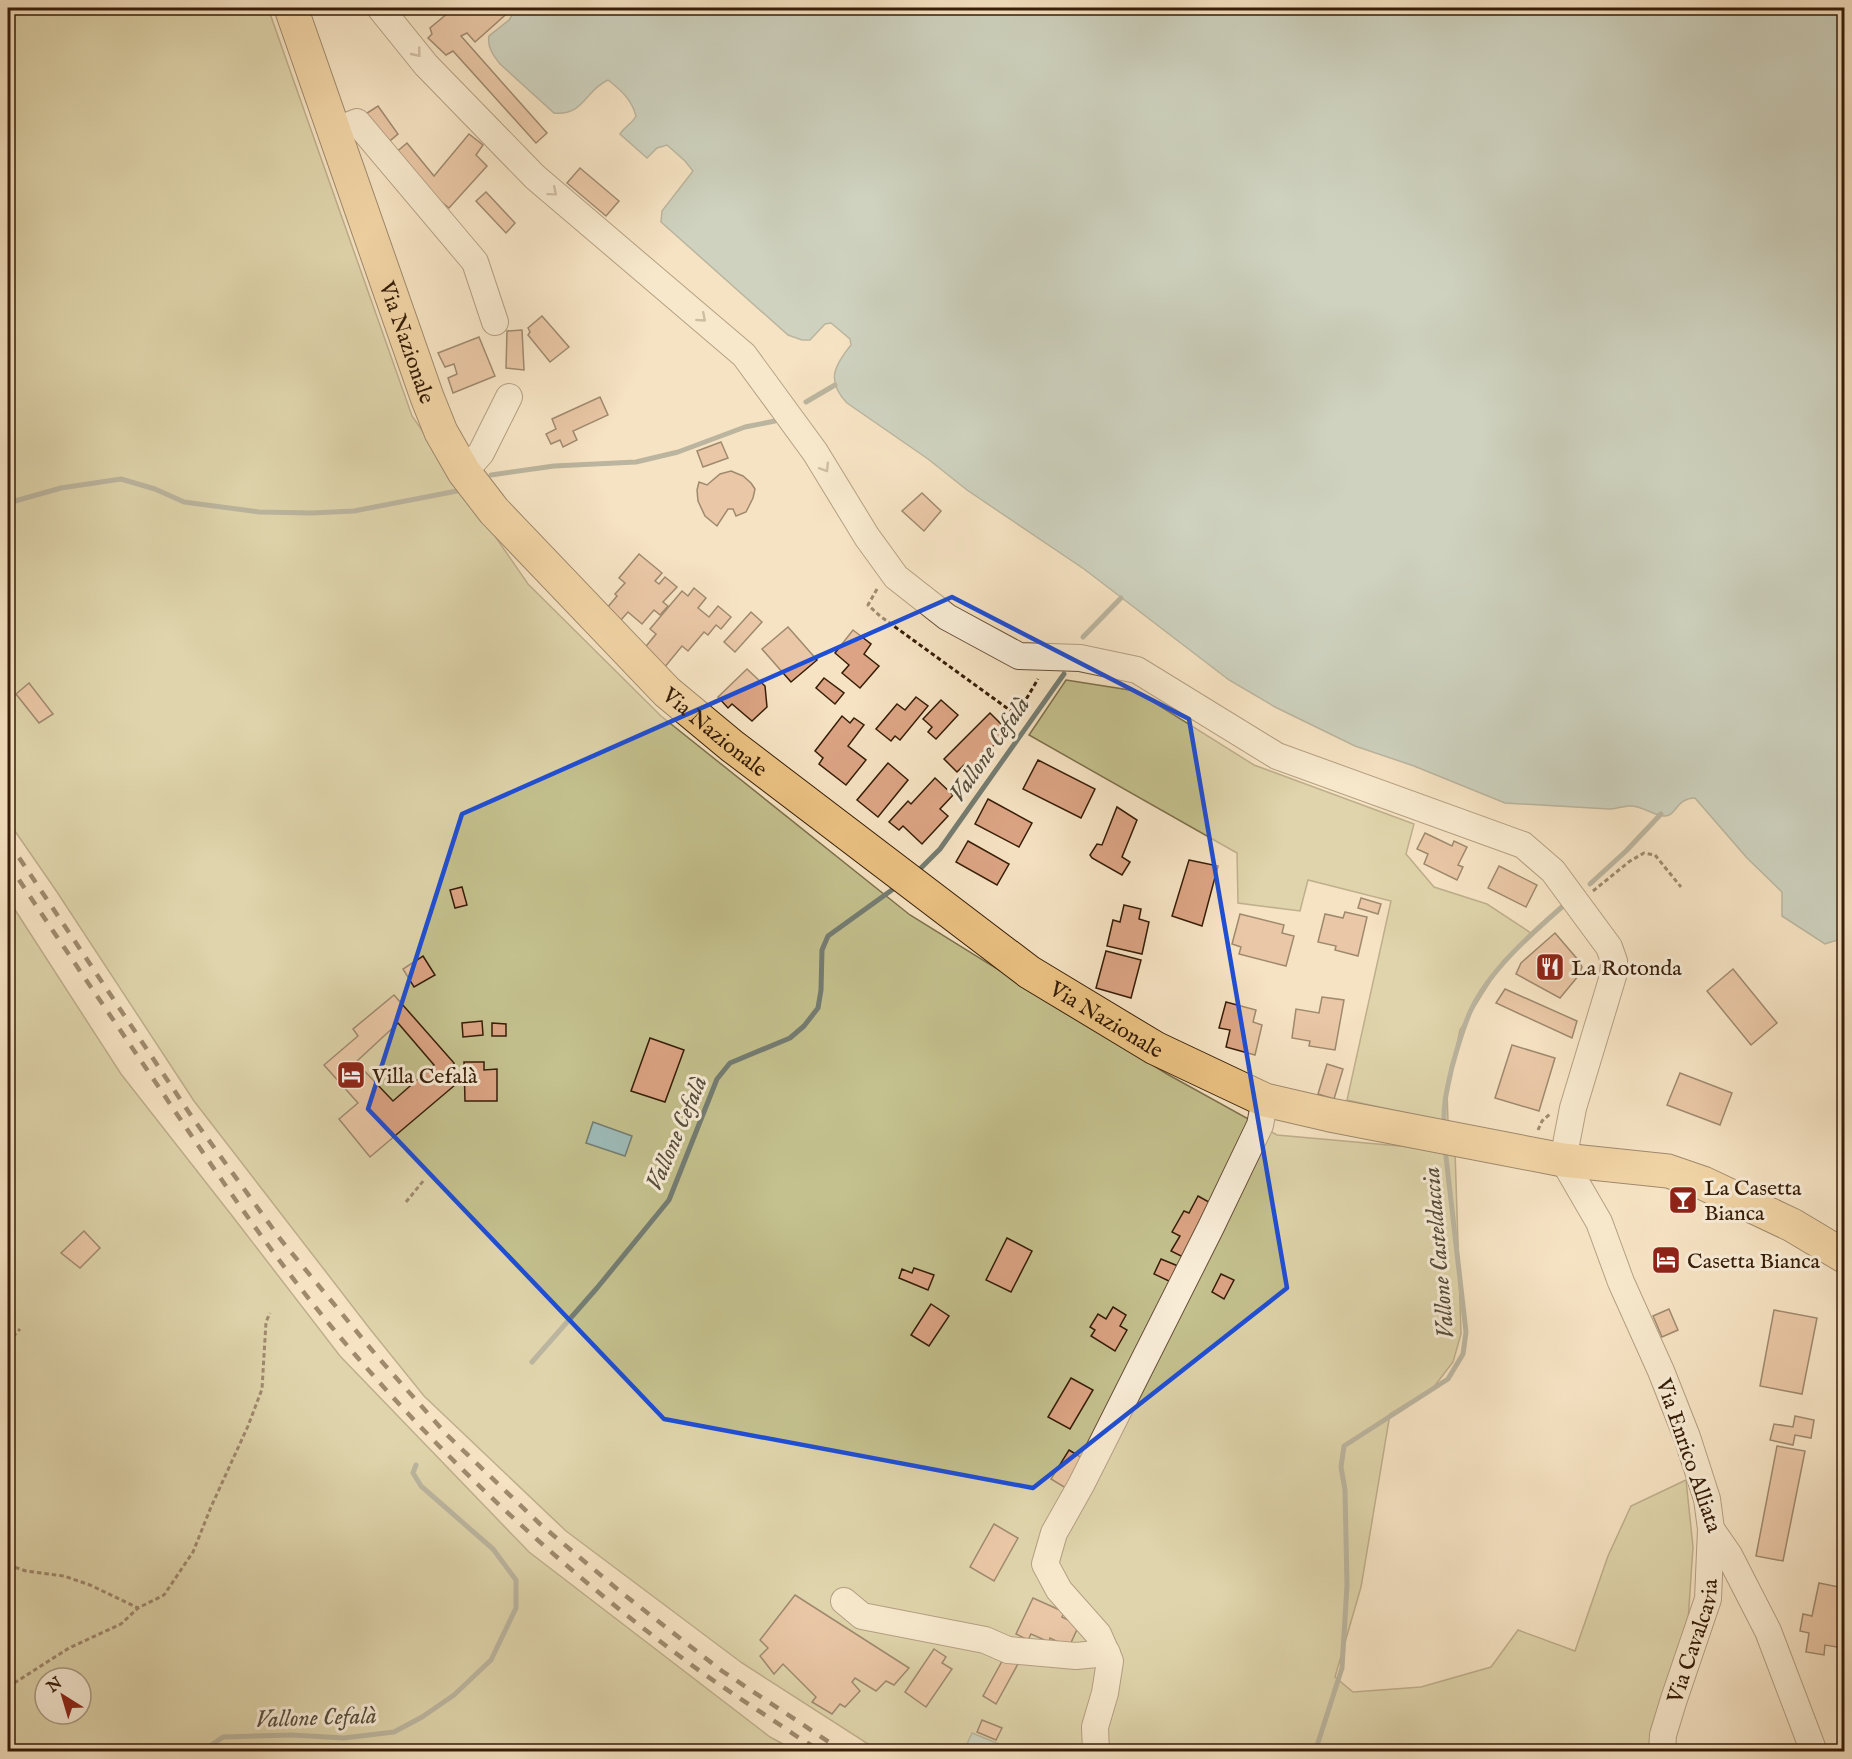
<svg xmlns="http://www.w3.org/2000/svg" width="1852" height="1759" viewBox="0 0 1852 1759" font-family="'IM FELL English',serif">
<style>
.green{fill:#c4c18e;stroke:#7d6f4a;stroke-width:1.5;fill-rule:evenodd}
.water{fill:#9ebdbb;stroke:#747d73;stroke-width:1.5}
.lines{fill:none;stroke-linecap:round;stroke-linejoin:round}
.stream{stroke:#747d73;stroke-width:5}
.building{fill:#dca484;stroke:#361d07;stroke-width:1.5;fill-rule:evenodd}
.minor-casing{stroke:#664e36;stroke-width:28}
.major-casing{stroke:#361d07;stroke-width:35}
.path{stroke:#361d07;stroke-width:3;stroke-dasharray:4.5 3;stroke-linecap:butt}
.minor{stroke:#f9edd8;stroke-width:26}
.major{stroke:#ebc282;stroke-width:33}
.rail{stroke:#361d07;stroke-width:4.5;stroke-dasharray:10 10;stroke-linecap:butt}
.oneway{stroke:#a18f7a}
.marked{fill:none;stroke:#1d4ed8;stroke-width:4.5;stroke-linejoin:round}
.labels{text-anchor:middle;stroke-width:6;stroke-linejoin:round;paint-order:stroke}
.street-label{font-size:22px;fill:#361d07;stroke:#f9edd8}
.poi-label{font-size:22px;fill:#361d07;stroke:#f9edd8;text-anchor:start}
.water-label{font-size:24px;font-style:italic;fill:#554d3d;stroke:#f9edd8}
</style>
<rect width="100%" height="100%" fill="#f6e3c3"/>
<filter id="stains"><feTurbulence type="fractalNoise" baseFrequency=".00333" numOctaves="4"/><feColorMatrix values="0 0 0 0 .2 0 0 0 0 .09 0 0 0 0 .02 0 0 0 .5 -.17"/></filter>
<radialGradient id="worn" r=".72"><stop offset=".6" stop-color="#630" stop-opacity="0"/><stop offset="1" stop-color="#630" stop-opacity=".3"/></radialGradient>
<g class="green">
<polygon points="8,8 268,8 412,416 528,584 661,716 910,915 1167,1074 1277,1135 1455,1151 1461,1334 1453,1362 1433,1388 1390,1414 1361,1587 1335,1677 1353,1692 1421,1687 1491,1667 1518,1630 1575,1651 1608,1556 1631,1506 1686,1480 1693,1547 1688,1621 1651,1729 1650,1751 879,1751 742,1663 566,1531 424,1396 370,1329 194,1101 57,892 8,821"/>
<polygon points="1066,680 1136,691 1254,765 1414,824 1406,854 1434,887 1487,904 1531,933 1503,961 1460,1030 1447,1090 1448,1122 1347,1100 1391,901 1308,880 1300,911 1238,903 1237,853 1029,735"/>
<path d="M8 899 121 1074 233 1217 340 1356 529 1552 770 1737 796 1751H8ZM45 1678H81V1714H45Z"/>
</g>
<g class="water">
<path d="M517 8H1844V938L1825 944 1782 916V892L1747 858 1695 798C1676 798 1676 817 1664 816 1654 815 1643 807 1632 806 1625 805 1616 809 1609 809L1505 803 1414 766 1355 746 1275 707 1229 680 1084 569 967 490 928 459 847 403C826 381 834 366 851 345L850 339 831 323 825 324 810 340H802L788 335 661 222 662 211 693 171 685 161 667 145 657 148 647 158 620 134C625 126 632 124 636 116 632 100 621 90 608 80 585 90 584 116 554 113L500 64C493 55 487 47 489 36L509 20Z"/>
<polygon points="593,1122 632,1136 625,1156 586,1143"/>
<polygon points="972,1733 999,1744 996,1751 964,1751"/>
</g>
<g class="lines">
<g class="stream">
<polyline points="806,402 835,385"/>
<polyline points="491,475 554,466 636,462 678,452 745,427 775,421"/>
<polyline points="8,503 61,488 121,479 155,489 184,502 259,512 312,513 354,511 457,491"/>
<polyline points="1083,637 1121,598"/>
<polyline points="918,871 940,849 1064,674"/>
<polyline points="1590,884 1626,851 1661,814"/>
<path d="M1444 1127C1443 1104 1447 1089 1452 1067 1457 1049 1463 1027 1471 1010 1489 971 1531 934 1563 906"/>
<polyline points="532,1362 597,1288 669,1200 717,1079 730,1063 790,1038 804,1026 818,1008 821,990 822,950 828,936 896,887"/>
<polyline points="202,1752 223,1737 292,1735 344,1738 394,1732 422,1717 454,1695 491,1660 516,1608 516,1580 493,1549 421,1486 413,1473 416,1465"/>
<polyline points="1315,1752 1342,1668 1347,1585 1345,1490 1341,1467 1344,1446 1448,1379 1463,1354 1466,1332 1445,1148"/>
</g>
</g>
<g class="building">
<polygon points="454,8 511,8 512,9 475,42 467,33 461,36 547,133 536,143 453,51 446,55 428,38 432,34 430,28"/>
<polygon points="378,106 398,134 385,145 364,115"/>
<polygon points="469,134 483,145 476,155 487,166 449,208 439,200 394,154 407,143 434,176"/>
<polygon points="580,168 619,201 606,216 567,183"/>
<polygon points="486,192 515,223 506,233 476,201"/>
<polygon points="542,316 569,347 550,362 528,335 530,332 528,328"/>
<polygon points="522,330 524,370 506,368 507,331"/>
<polygon points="479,337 495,376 453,393 448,378 457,374 454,364 445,367 438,353"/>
<polygon points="600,397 608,415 573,431 577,440 563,447 560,440 551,444 546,434 556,429 552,419"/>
<polygon points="721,442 728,458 703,467 697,451"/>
<polygon points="731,471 743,476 751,483 755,489 753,498 746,512 736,516 733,509 728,509 717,526 705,516 698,501 697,490 699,482 707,485 720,474"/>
<polygon points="922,493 941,511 924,531 902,511"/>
<polygon points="639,554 662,573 655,581 659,584 665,577 677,587 663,602 668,606 660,615 654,610 642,624 628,612 621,620 607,608 617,596 615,594 625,583 619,578"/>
<polygon points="694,588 706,598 698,608 709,617 718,606 731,617 721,629 716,625 708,635 704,632 688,651 682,646 664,668 643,650 656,634 650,629 682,591 688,596"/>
<polygon points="751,612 762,622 735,652 724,642"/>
<polygon points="788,627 817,660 791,682 762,649"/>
<polygon points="853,630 871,644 864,654 879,666 860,688 842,673 849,665 835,653"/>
<polygon points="747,669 765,686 767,707 752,721 732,704 728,708 718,697"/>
<polygon points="824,678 844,693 835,704 816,688"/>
<polygon points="29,683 53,714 39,723 16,694"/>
<polygon points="916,697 928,706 900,740 895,736 891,741 876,729 897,704 905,710"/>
<polygon points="941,700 958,715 936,739 928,732 932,727 923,719"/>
<polygon points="990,713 1008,731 991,748 995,752 974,773 965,764 957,772 944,759"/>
<polygon points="842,716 850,723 854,718 864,725 848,746 866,760 846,785 819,764 823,758 815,751"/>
<polygon points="1038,760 1095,789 1081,818 1023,789"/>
<polygon points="888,763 908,780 878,817 857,800"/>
<polygon points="935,778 953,795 940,809 948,816 922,844 903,826 899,830 889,822 908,801 911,804"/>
<polygon points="988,799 1032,823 1019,847 975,824"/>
<polygon points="1117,807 1137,820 1122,857 1130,862 1122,875 1092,858 1090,855 1097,844 1102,845"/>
<polygon points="1425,833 1452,846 1454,841 1467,847 1458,865 1463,867 1457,880 1424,864 1428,854 1417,849"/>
<polygon points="968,841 1009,864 997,885 956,862"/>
<polygon points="1189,860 1218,866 1202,926 1172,916"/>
<polygon points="1499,866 1537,885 1526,907 1488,888"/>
<polygon points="462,887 467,905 455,908 450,890"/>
<polygon points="1361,898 1381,904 1378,914 1358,908"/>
<polygon points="1124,905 1141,909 1139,919 1149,922 1142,954 1107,946 1113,920 1120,922"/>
<polygon points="1345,912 1367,917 1358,956 1335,950 1336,946 1318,942 1325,914 1343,918"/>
<polygon points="1240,914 1284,925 1282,933 1294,936 1286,966 1239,954 1241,947 1232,944"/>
<polygon points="1555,933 1579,961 1582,967 1579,975 1560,998 1516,974 1521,963"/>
<polygon points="1106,951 1141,960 1131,998 1096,988"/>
<polygon points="423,956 435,975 414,987 403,969"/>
<polygon points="1733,969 1777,1023 1751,1045 1707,991"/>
<polygon points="1505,989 1577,1021 1572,1038 1496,1003"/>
<path d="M394 995 454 1063 455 1085 370 1157 339 1119 358 1103 324 1065 358 1036 353 1029ZM398 1023 434 1065 393 1101 356 1062Z"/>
<polygon points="1322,997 1344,1000 1335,1050 1309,1046 1310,1041 1292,1038 1296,1009 1319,1013"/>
<polygon points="1226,1002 1256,1010 1253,1022 1262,1025 1255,1055 1226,1047 1230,1030 1219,1028"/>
<polygon points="482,1021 483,1035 463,1037 462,1023"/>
<polygon points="492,1023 506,1024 506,1036 492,1036"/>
<polygon points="650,1038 684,1050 665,1102 631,1091"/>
<polygon points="1512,1045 1555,1058 1539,1111 1495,1098"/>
<polygon points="464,1062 484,1062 484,1070 497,1069 497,1101 465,1101"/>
<polygon points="1327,1064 1343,1069 1334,1099 1318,1094"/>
<polygon points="1680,1073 1732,1093 1720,1125 1667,1105"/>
<polygon points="1198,1196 1216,1206 1187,1259 1171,1251 1180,1236 1172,1232 1184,1211 1189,1213"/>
<polygon points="84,1231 100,1248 80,1268 61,1253"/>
<polygon points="1007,1238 1032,1251 1011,1292 986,1280"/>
<polygon points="1161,1259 1178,1266 1171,1282 1154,1274"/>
<polygon points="914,1268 934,1275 928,1290 899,1278 902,1269 912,1273"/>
<polygon points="1221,1274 1234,1280 1224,1299 1212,1292"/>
<polygon points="931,1304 949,1316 929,1346 911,1335"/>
<polygon points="1113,1307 1126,1315 1120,1326 1127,1330 1115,1351 1091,1336 1095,1330 1090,1327 1098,1314 1106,1319"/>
<polygon points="1669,1309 1678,1330 1662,1337 1653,1316"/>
<polygon points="1774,1310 1817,1318 1802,1394 1760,1386"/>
<polygon points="1071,1378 1093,1390 1070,1429 1048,1417"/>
<polygon points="1795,1416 1814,1420 1811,1438 1795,1435 1793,1445 1770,1440 1774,1424 1793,1427"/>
<polygon points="1777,1446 1805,1451 1783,1561 1756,1556"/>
<polygon points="1069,1450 1087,1461 1069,1490 1051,1479"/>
<polygon points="994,1524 1018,1538 994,1581 970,1567"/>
<polygon points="1819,1583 1844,1588 1844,1638 1843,1648 1825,1645 1824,1655 1806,1652 1809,1633 1800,1631 1803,1614 1812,1616"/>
<polygon points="795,1595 909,1668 894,1685 886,1681 876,1691 855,1678 852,1682 860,1691 845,1707 840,1704 832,1714 812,1702 816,1697 783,1664 774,1674 760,1656 768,1648 760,1640"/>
<polygon points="1033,1598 1064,1612 1062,1617 1079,1625 1069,1647 1050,1638 1049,1642 1031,1634 1028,1640 1016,1634"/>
<polygon points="934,1649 946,1657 942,1663 952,1669 926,1707 905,1692"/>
<polygon points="1006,1654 1019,1662 996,1704 983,1696"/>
<polygon points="982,1720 1002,1728 996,1740 977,1732"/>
</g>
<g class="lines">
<g class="minor-casing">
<g id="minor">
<polyline points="380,8 426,65 535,177 744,355 815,452 867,537 896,577 947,617 1019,656 1080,658 1137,670 1277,756 1523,845 1553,871 1609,947 1614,961 1613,976 1573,1108 1563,1160 1599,1222 1621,1282 1661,1371 1687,1437 1707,1499 1711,1529 1729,1555 1768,1631 1814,1752"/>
<polyline points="334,131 357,122 475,262 495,322"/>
<polyline points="464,472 481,453 509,397"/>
<polyline points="844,1601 862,1616 985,1640 1008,1650 1076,1656 1107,1653"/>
<polyline points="1096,1752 1095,1727 1105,1693 1110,1661 1098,1634 1059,1590 1045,1564 1054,1533 1081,1485 1211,1227 1260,1125 1265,1100"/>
<path id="s1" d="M1662 1752 1663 1735 1674 1699 1708 1599 1711 1529"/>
</g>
</g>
<g class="major-casing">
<g id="major">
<path id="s2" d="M291 8 427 397 441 432 464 472 494 511 667 692 732 746 1029 972 1155 1048 1265 1100 1330 1115 1563 1160 1668 1171 1703 1183 1792 1225 1844 1256"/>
</g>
</g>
<g class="path">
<polyline points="877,589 868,605 880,616 1011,711 1021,708 1038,679"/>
<polyline points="1593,891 1630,861 1644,853 1655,855 1681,887"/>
<polyline points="1538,1130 1542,1121 1550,1114"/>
<polyline points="406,1202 424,1180"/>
<polyline points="8,1342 20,1329"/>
<polyline points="8,1565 26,1571 64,1576 90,1585 138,1608 164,1595 193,1552 211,1507 248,1426 262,1389 266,1322 270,1313"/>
<polyline points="8,1687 69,1648 121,1624 138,1608"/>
</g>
<use href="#minor" class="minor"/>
<use href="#major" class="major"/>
<g class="rail">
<polyline points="8,841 192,1117 281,1240 376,1355 447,1435 540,1524 622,1593 722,1671 844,1752"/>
<path d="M8 863C55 935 104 1006 152 1077 209 1162 265 1246 330 1325 429 1445 549 1558 673 1651 714 1683 759 1710 802 1740L823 1752"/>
</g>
</g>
<defs><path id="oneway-chevron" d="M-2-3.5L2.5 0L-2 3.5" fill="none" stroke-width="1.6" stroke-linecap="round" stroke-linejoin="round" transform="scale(1.5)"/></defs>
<g class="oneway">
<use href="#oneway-chevron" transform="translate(417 53) rotate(51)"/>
<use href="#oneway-chevron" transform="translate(553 192) rotate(40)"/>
<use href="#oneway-chevron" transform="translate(702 318) rotate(41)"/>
<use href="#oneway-chevron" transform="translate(825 468) rotate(58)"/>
</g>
<path d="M0 0H1852V1759H0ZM952 597 1189 719 1287 1288 1033 1488 664 1419 368 1109 462 814Z" fill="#f6e3c3" fill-opacity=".55" fill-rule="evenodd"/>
<path class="marked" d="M952 597 1189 719 1287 1288 1033 1488 664 1419 368 1109 462 814Z"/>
<defs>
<g id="restaurant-square" transform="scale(1.5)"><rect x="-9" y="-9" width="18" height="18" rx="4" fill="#8f2418" stroke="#f9edd8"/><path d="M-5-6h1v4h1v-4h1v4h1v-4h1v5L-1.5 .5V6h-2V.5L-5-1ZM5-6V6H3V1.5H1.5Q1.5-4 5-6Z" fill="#fff"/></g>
<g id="hotel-square" transform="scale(1.5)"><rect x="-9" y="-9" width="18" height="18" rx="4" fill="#8f2418" stroke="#f9edd8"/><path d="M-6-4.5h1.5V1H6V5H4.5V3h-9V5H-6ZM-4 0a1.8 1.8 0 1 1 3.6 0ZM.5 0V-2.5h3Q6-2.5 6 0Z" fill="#fff"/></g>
<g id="bar-square" transform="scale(1.5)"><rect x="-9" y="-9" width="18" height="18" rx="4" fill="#8f2418" stroke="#f9edd8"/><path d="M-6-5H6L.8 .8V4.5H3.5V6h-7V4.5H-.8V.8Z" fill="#fff"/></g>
</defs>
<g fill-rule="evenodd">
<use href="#restaurant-square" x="1550" y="967"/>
<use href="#hotel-square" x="351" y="1075"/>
<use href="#bar-square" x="1683" y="1200"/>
<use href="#hotel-square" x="1666" y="1260"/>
</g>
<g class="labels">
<g class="street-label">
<text dy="8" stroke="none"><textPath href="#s2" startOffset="354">Via Nazionale</textPath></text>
<text dy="8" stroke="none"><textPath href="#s2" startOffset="858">Via Nazionale</textPath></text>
<text dy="8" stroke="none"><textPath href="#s2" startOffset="1344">Via Nazionale</textPath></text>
<text transform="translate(1690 1455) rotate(71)" y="8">Via Enrico Alliata</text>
<text dy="8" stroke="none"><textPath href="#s1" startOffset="116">Via Cavalcavia</textPath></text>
</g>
<g class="poi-label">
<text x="1571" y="975">La Rotonda</text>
<text x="372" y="1083">Villa Cefalà</text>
<text x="1704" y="1195">La Casetta<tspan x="1704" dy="25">Bianca</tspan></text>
<text x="1687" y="1268">Casetta Bianca</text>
</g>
<g class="water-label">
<text transform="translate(989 749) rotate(-55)" y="8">Vallone Cefalà</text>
<text transform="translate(676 1133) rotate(-67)" y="8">Vallone Cefalà</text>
<text transform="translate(1438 1253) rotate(-95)" y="8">Vallone Casteldaccia</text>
<text transform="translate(316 1717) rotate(-2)" y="8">Vallone Cefalà</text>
</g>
</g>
<rect width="1852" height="1759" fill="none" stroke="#f6e3c3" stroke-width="30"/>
<rect x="9" y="9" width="1834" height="1741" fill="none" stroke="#361d07" stroke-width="3"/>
<rect x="15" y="15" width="1822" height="1729" fill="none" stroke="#361d07" stroke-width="1.5"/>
<g transform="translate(63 1696) rotate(323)"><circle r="28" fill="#f9edd8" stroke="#ab9a84" stroke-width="1.5"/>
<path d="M0-4.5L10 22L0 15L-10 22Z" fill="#8f2418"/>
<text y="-9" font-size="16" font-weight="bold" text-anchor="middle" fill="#361d07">N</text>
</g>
<rect width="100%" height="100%" filter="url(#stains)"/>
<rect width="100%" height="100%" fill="url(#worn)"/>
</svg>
